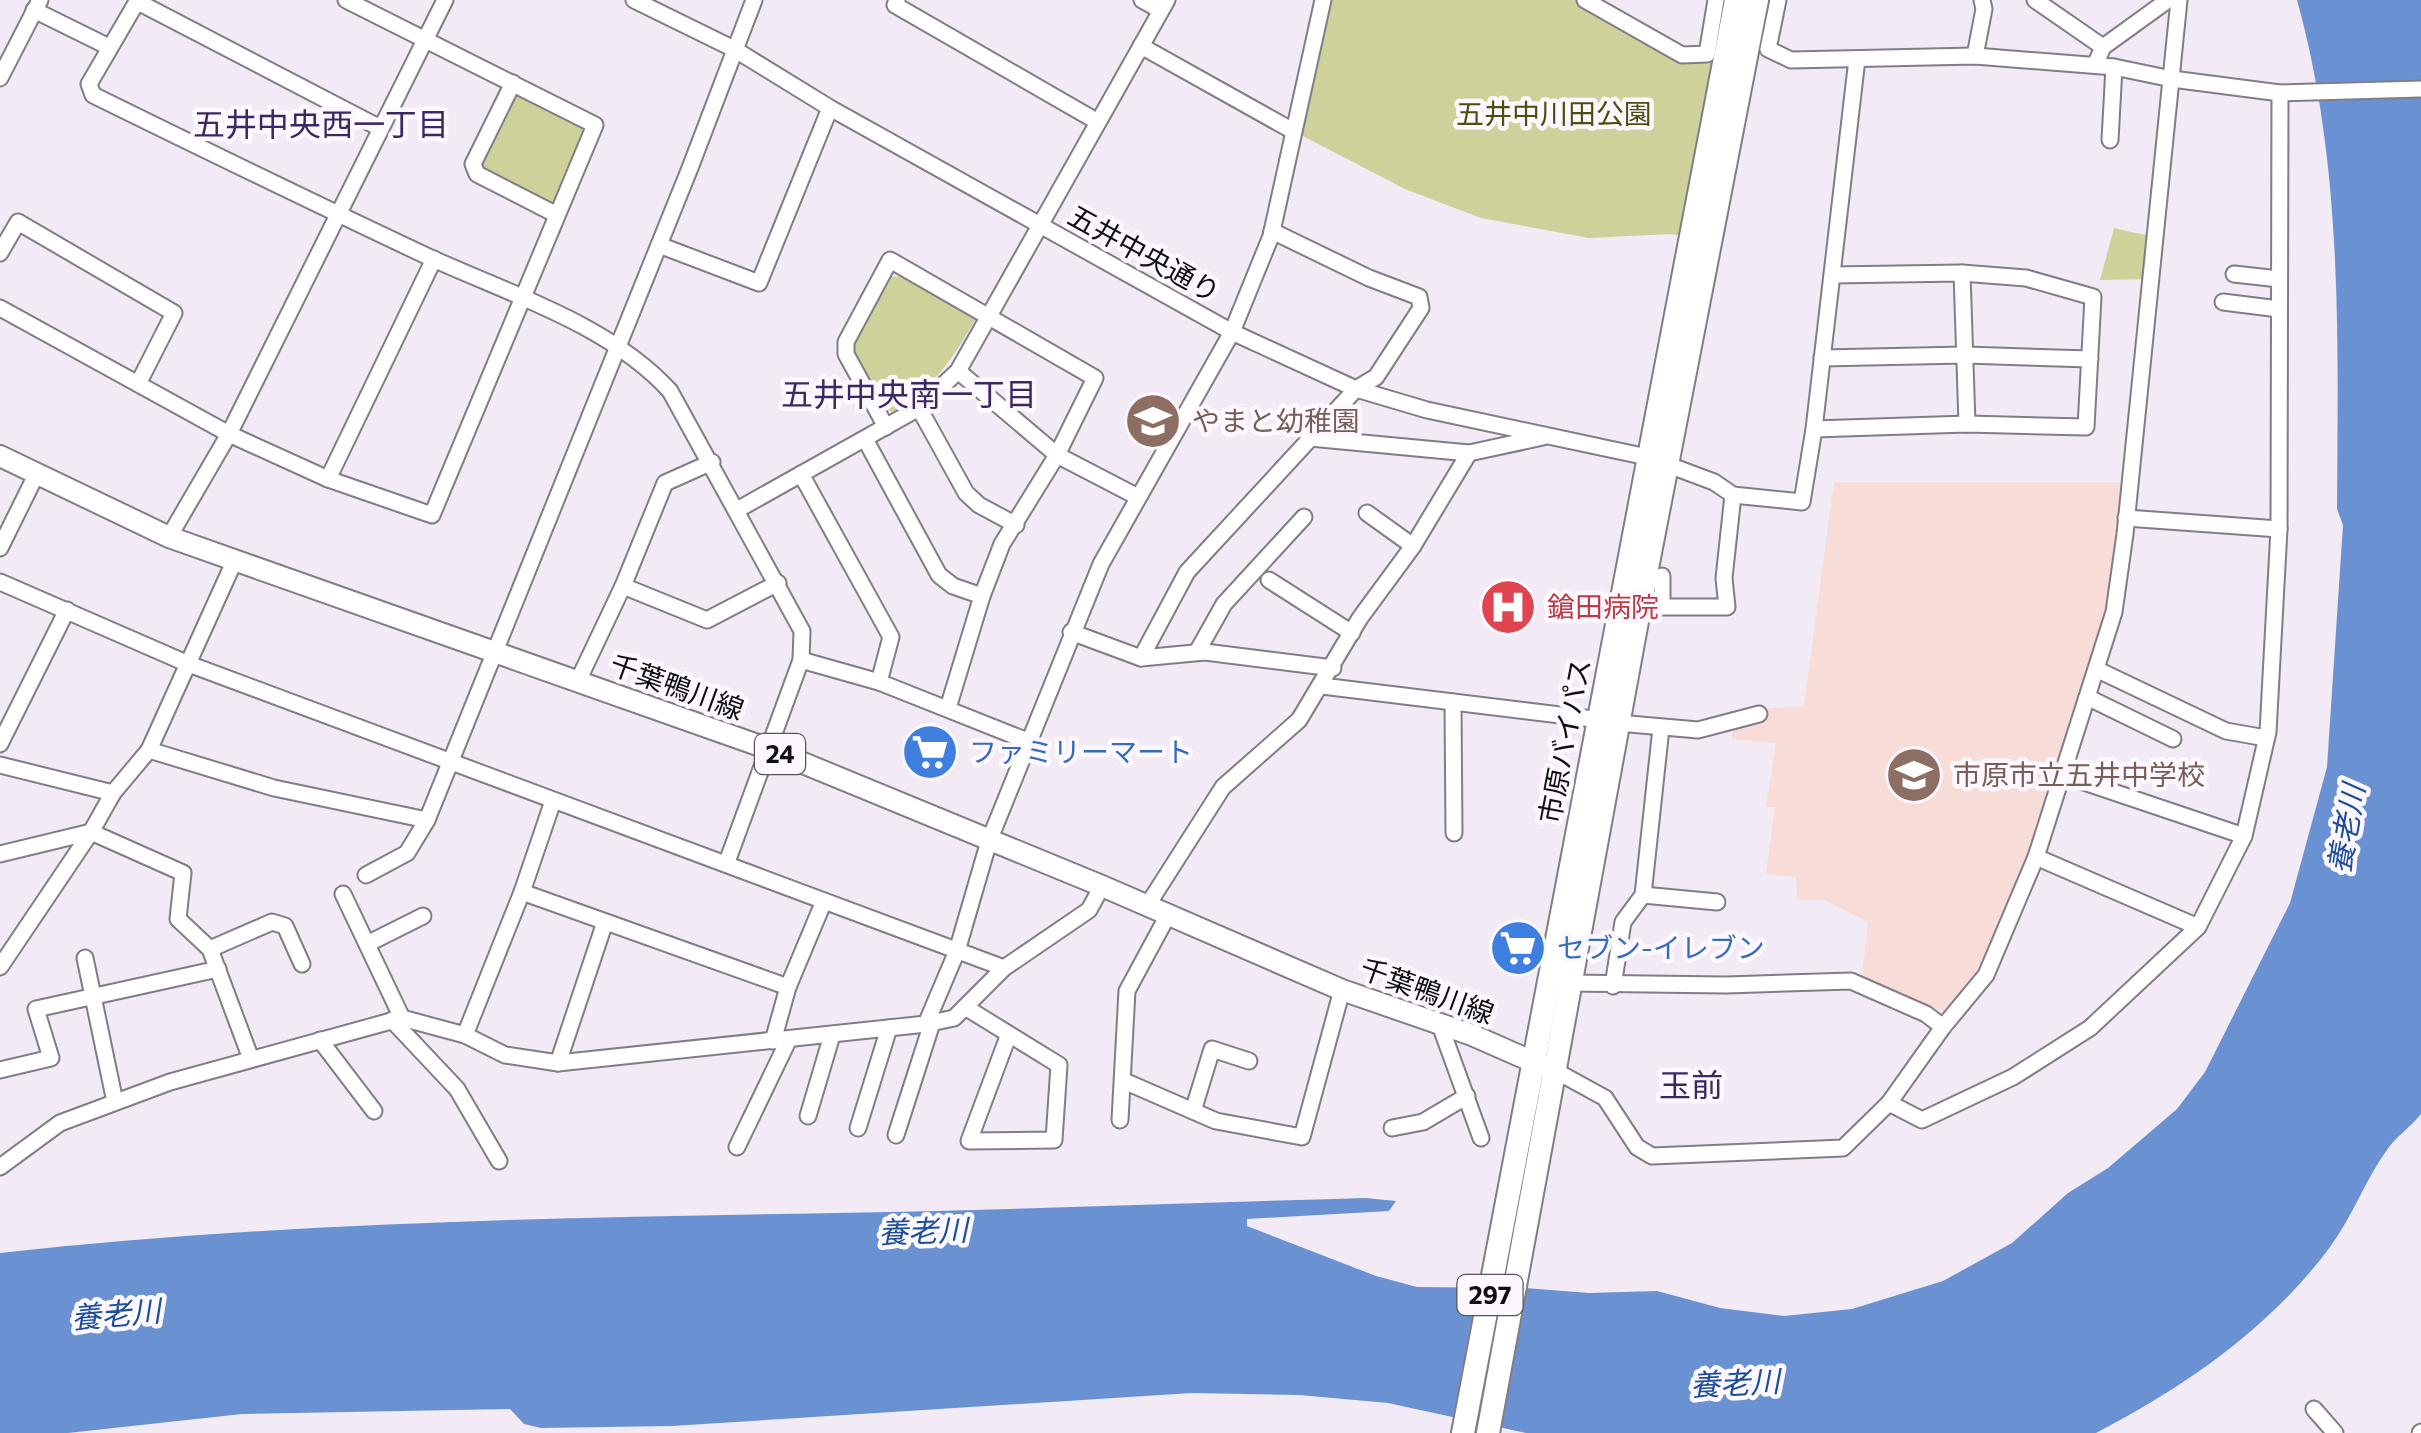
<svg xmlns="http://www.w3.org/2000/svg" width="2421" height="1433" viewBox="0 0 2421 1433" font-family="Commissioner,'Noto Sans JP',sans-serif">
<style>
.education{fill:#f7dcd7}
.green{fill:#ced199}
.water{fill:#6a92d2}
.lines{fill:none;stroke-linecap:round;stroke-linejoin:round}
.minor-casing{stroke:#837c86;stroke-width:19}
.major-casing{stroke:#837c86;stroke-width:24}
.highway-casing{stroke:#837c86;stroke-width:26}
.minor{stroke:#fff;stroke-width:15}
.major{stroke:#fff;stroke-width:20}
.highway{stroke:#fff;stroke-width:22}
.labels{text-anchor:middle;stroke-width:9;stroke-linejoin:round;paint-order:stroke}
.shield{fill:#fdf8ff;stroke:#585459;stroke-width:2.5}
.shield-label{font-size:25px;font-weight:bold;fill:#110e12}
.park-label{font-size:28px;fill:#4d4e0e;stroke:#fdf8ff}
.street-label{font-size:28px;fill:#110e12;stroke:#fdf8ff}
.education-label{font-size:28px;fill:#785e54;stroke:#fdf8ff;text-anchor:start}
.health-label{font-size:28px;fill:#be3a42;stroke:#fdf8ff;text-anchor:start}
.shop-label{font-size:28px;fill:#366cbe;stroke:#fdf8ff;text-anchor:start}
.water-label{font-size:30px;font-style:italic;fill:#1d4e9b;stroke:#fdf8ff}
.quarter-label{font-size:32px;fill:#3b2863;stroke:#fdf8ff}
</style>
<rect width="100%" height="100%" fill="#f2eaf5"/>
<polygon class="education" points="1834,482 2123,482 2108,614 2031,853 1982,973 1944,1012 1862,977 1868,922 1824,900 1797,900 1796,877 1766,874 1775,807 1766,807 1776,743 1732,739 1736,710 1804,706"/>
<g class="green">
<polygon points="1323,0 1585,0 1682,55 1707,54 1725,61 1690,237 1670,234 1589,238 1481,218 1405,189 1293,131"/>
<polygon points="520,93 582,126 584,132 556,201 547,205 485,172 480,161 514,94"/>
<polygon points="2114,228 2154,237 2150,279 2100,280"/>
<path d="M902 276 975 320C953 358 933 389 894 412L885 410 854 355 853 344 892 277Z"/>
</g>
<path class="water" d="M2297 0H2421V1114C2412 1126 2398 1135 2389 1147 2366 1178 2353 1216 2330 1247 2270 1328 2185 1387 2096 1433H1526L1388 1403 1299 1395 1192 1393 672 1426 541 1428 524 1424 510 1409 242 1414 68 1433H0V1253C278 1222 557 1218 836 1213 1013 1210 1188 1203 1365 1198L1396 1201 1389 1211 1247 1219V1226L1376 1276 1417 1287 1525 1288 1589 1293 1657 1291 1720 1308 1784 1316 1852 1309 1943 1281 2012 1243 2068 1193 2108 1168 2177 1109 2205 1072 2290 903 2327 767 2343 525 2337 509C2338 338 2343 165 2297 0Z"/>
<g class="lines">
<g class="minor-casing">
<g id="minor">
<polyline points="634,0 734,49 830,108 1232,332 1356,389 1427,410 1647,457 1714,482 1733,495 1802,502 1814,429 1857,59"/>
<polyline points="897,0 895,5 1098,122"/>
<polyline points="1142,0 1160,10"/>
<polyline points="1585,0 1682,55 1707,54 1716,0"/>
<polyline points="1778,0 1768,49 1791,60 1975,56 2114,67 2172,79 2280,93 2421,89"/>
<polyline points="2035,0 2103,47"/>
<polyline points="34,10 109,47"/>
<polyline points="1141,46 1293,131"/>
<polyline points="1975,56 1984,9 1982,0"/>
<polyline points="2095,65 2103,47 2168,0"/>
<polyline points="0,78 40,0"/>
<polyline points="513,83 473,164 477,174 557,215"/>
<path d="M380 128 142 4 135 5 89 84 93 95C205 150 318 205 431 258 510 294 610 325 670 391L802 631 801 660 727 862"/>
<polyline points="2110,140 2114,67"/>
<polyline points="659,245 759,283 830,108"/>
<polyline points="0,253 18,222 174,313 139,382"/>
<polyline points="1962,273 1967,424"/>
<polyline points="2234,274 2279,279"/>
<polyline points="2223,302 2279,309"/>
<polyline points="0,308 229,434 328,479 432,515 595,125 346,0"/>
<polyline points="1822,358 1965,355 2090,359"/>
<polyline points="958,371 1057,455 1136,496"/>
<polyline points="919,408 966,493 979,505 1016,525"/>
<polyline points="886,427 846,354 846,342 890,260 1095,378 1057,455 1002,544 982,596 948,708"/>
<polyline points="1814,429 1967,424 2086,427 2093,297 2026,278 1962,273 1832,275"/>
<polyline points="1310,438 1469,453 1543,437"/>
<polyline points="865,439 939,575 953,586 982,596"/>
<polyline points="801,474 891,637 879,682"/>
<polyline points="328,479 434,259"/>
<polyline points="737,510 919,408 958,371 1167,0"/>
<polyline points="1367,513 1413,546"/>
<polyline points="2126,518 2279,529"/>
<polyline points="169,537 229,434 445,0"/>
<polyline points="0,548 36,475"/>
<polyline points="1662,576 1662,607 1727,607 1724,578 1733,495"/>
<polyline points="1269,580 1352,633"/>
<polyline points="0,582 186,663 1004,968"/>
<polyline points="623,586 707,620 778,583"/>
<polyline points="1071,632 1141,658 1205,652 1333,668"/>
<polyline points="1197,652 1224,604 1304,517"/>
<polyline points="1141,658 1187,572 1356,389 1376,377 1421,308 1419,297 1369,278 1272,231"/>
<polyline points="801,660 879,682 1030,742"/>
<polyline points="2096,669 2226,731 2266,738"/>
<polyline points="578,681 623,586 665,483 712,462"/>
<polyline points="1322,686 1601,720"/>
<polyline points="2087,697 2173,739"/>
<polyline points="1453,702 1454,833"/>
<polyline points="1618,723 1698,730 1759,714"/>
<polyline points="0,744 67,610"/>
<polyline points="149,750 274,788 427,820"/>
<polyline points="0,765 113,793"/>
<polyline points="2063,775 2244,836"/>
<polyline points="0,854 91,832 183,873 178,919 210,949 251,1059"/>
<polyline points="2036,857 2198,927"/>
<polyline points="366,875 407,853 427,820 690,168 754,0"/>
<polyline points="522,892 788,987"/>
<polyline points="343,894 402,1018"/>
<polyline points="1643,895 1717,902"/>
<polyline points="1147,906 1223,787 1299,720 1360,618 1413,546 1469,453"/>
<polyline points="367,944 423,916"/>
<polyline points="210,949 272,922 285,926 302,964"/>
<polyline points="85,958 115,1102"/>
<polyline points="0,967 91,832 113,793 149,750 234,562"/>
<polyline points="1569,983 1726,985 1851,981 1926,1014 1943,1027"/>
<polyline points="1613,986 1623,922 1643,895 1661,728"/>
<polyline points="965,1007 1059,1065 1054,1140 969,1141 1009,1034"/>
<polyline points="392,1020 457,1089 499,1161"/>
<polyline points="926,1024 957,951 989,841 1101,564 1232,332 1271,236 1323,0"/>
<polyline points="1440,1025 1481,1138"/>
<polyline points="465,1035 522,892 553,801"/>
<polyline points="320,1040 374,1111"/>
<polyline points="773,1041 788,987 824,901"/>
<polyline points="558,1063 605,922"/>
<polyline points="0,1070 51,1058 36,1009 218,969"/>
<polyline points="1554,1070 1605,1098 1637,1147 1652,1156 1843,1148 1889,1103 1943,1027 1986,975 2036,857 2087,697 2114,612 2125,534 2179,0"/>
<polyline points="1124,1081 1216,1121 1302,1137 1342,990"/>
<polyline points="1889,1103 1922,1120 2013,1077 2090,1028 2198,927 2244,836 2268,732 2279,529 2280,93"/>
<polyline points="1193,1111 1212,1049 1249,1061"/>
<polyline points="808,1116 832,1035"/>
<polyline points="1120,1120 1127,991 1168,915"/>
<polyline points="858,1128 889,1028"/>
<polyline points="1392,1128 1423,1122 1467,1096"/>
<polyline points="896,1135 932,1023"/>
<polyline points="737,1147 789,1039"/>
<polyline points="0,1167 60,1123 170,1082 402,1018 465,1035 505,1055 558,1063 926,1024 954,1018 1004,968 1089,910 1102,886"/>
<polyline points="2314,1409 2335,1433"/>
<polyline points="2420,1433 2421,1432"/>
</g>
</g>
<g class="major-casing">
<polyline id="major" points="0,456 169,537 769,749 1102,886 1342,990 1472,1035 1547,1068"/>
</g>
<g class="highway-casing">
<g id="highway">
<polyline points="1463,1433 1736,0"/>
<polyline points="1488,1433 1642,594 1757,0"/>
</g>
</g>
<use href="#minor" class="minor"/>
<use href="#major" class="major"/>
<use href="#highway" class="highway"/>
</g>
<defs>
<g id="school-disc" transform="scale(2.875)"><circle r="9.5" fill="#8d6e63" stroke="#fdf8ff"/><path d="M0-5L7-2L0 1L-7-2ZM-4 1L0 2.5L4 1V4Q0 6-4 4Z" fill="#fff"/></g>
<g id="hospital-disc" transform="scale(2.875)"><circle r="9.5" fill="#e0444e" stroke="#fdf8ff"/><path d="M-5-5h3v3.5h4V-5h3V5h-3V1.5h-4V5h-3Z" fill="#fff"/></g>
<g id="supermarket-disc" transform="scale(2.875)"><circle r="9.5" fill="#3f7fe0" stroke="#fdf8ff"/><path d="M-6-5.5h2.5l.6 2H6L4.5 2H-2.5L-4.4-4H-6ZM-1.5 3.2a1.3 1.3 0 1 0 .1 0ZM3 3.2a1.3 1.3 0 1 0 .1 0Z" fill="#fff"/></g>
</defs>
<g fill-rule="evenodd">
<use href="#school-disc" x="1153" y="421"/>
<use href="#hospital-disc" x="1508" y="607"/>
<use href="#supermarket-disc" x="930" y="752"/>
<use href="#school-disc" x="1914" y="775"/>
<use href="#supermarket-disc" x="1518" y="948"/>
</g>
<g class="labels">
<g class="shield">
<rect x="755" y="734" width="50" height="40" rx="8"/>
<rect x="1457.5" y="1275" width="65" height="40" rx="8"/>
</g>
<g class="shield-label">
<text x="780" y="763">24</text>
<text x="1490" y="1304">297</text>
</g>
<g class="park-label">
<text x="1554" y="124">五井中川田公園</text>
</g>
<g class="street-label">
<text transform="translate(1144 254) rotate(29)" y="10">五井中央通り</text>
<text transform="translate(677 687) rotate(20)" y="10">千葉鴨川線</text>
<text transform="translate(1565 741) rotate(-79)" y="10">市原バイパス</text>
<text transform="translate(1427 991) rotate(20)" y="10">千葉鴨川線</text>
</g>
<g class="education-label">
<text x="1192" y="431">やまと幼稚園</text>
<text x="1953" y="785">市原市立五井中学校</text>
</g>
<g class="health-label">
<text x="1547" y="617">鎗田病院</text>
</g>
<g class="shop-label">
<text x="969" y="762">ファミリーマート</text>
<text x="1557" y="958">セブン-イレブン</text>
</g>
<g class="water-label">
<text transform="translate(2347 829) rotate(-80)" y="10">養老川</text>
<text transform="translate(923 1232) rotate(-2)" y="10">養老川</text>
<text transform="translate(116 1315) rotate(-5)" y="10">養老川</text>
<text transform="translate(1735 1384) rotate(-3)" y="10">養老川</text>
</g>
<g class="quarter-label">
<text x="321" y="136">五井中央西一丁目</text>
<text x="909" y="406">五井中央南一丁目</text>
<text x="1691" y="1097">玉前</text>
</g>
</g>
</svg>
